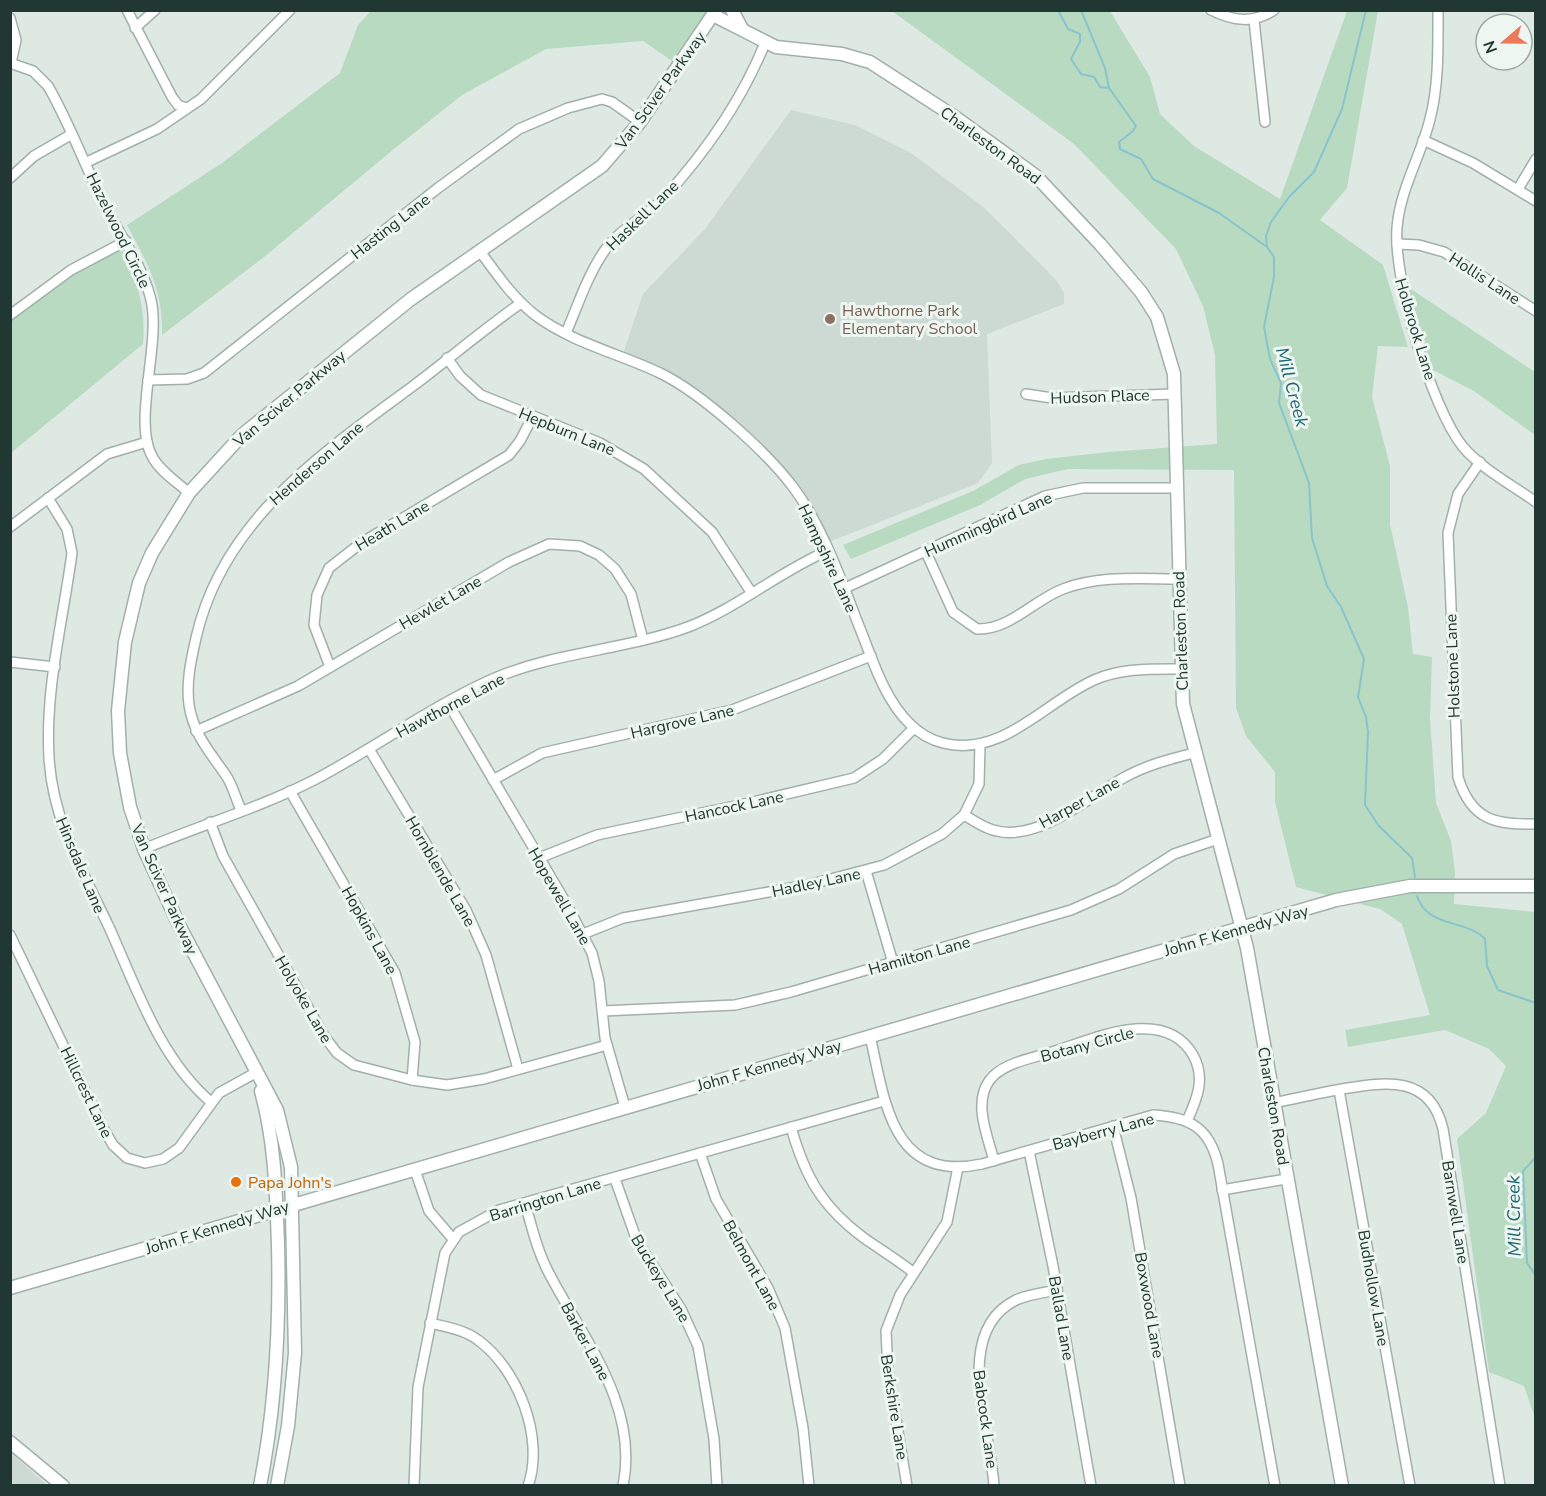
<svg xmlns="http://www.w3.org/2000/svg" width="1546" height="1496" viewBox="0 0 1546 1496" font-family="'Nunito Sans',sans-serif">
<style>
.built{fill:#cdd9d3}
.green{fill:#b8dac0}
.lines{fill:none;stroke-linecap:round;stroke-linejoin:round}
.stream{stroke:#88c4cd;stroke-width:2}
.minor-casing{stroke:#a1b0ab;stroke-width:12}
.tertiary-casing{stroke:#a1b0ab;stroke-width:15}
.minor{stroke:#fff;stroke-width:9}
.tertiary{stroke:#fff;stroke-width:12}
.education-dot{fill:#8d6e63;stroke:#eef6f2;stroke-width:2}
.food-dot{fill:#e8710a;stroke:#eef6f2;stroke-width:2}
.labels{text-anchor:middle;stroke-width:6;stroke-linejoin:round;paint-order:stroke}
.street-label{font-size:16px;fill:#203831;stroke:#eef6f2}
.education-label{font-size:16px;fill:#785e54;stroke:#eef6f2;text-anchor:start}
.food-label{font-size:16px;fill:#c56008;stroke:#eef6f2;text-anchor:start}
.water-label{font-size:18px;font-style:italic;fill:#1d6671;stroke:#eef6f2}
</style>
<rect width="100%" height="100%" fill="#dee9e4"/>
<g class="built">
<polygon points="791,110 855,125 911,153 985,208 1057,281 1064,293 1064,304 987,334 992,463 978,483 824,544 793,488 698,397 622,357 643,294 705,229"/>
<polygon points="11,1453 47,1485 11,1485"/>
</g>
<g class="green">
<path d="M371 11H707L672 61 643 41 546 49 462 95 394 149 264 257 162 335C163 288 148 265 127 225L222 163 340 73 358 25Z"/>
<polygon points="892,11 1110,11 1150,77 1160,114 1194,146 1280,199 1347,11 1378,11 1347,188 1320,220 1383,265 1408,347 1378,346 1372,397 1390,466 1390,524 1408,607 1413,654 1432,657 1430,719 1436,803 1451,841 1455,872 1454,904 1535,912 1535,1418 1524,1386 1489,1372 1457,1139 1486,1113 1506,1066 1489,1049 1445,1030 1348,1047 1345,1030 1430,1015 1402,924 1380,909 1296,887 1275,802 1275,772 1246,736 1236,708 1234,470 1068,469 1025,479 980,505 851,559 843,545 973,491 1019,465 1046,459 1108,452 1217,444 1215,355 1203,306 1176,249 1074,144"/>
<path d="M120 246C137 279 146 307 143 344L11 453V315L52 283Z"/>
<polygon points="1405,285 1535,372 1535,435 1474,391 1433,370"/>
</g>
<g class="lines">
<g class="stream">
<polyline points="1058,10 1068,29 1080,34 1080,42 1071,59 1081,74 1094,77 1100,87 1109,88"/>
<polyline points="1081,10 1105,68 1109,88 1136,126 1133,131 1119,142 1120,149 1141,159 1153,179 1219,213 1267,247 1274,257 1274,277 1264,327 1270,359 1281,383 1279,403 1309,483 1312,538 1327,586 1341,607 1364,659 1358,697 1366,717 1368,732 1365,805 1379,826 1412,858 1415,877"/>
<polyline points="1267,247 1266,236 1271,222 1289,197 1314,172 1342,109 1366,10"/>
<path d="M1417 896C1427 928 1466 919 1485 939L1487 966 1498 990 1536 1003"/>
<polyline points="1536,1157 1523,1171 1527,1263 1536,1276"/>
</g>
<g class="minor-casing">
<g id="minor">
<polyline points="127,10 172,97 178,105 186,108"/>
<path d="M1211 10C1233 21 1253 24 1274 10"/>
<path d="M1438 10C1438 46 1439 85 1430 119 1421 156 1400 189 1397 228 1393 278 1431 407 1463 447 1482 469 1512 485 1536 502"/>
<polyline points="10,18 16,40 11,63"/>
<polyline points="1254,20 1265,122"/>
<polyline points="135,28 155,10"/>
<path d="M10 63 33 71 48 86C71 126 86 169 107 210 122 238 141 264 150 296 163 340 131 422 153 458 161 472 177 482 189 493"/>
<polyline points="1423,140 1473,163 1536,201"/>
<polyline points="87,162 157,129 201,99 290,10"/>
<polyline points="10,178 34,156 72,134"/>
<polyline points="1518,189 1536,159"/>
<polyline points="1397,244 1419,245 1444,252 1536,311"/>
<path d="M479 250C496 273 512 297 535 315 572 343 621 354 662 374 702 394 766 451 793 487 823 527 841 580 859 626 872 658 884 699 910 724 919 733 931 740 943 743 1002 758 1045 702 1094 680 1121 668 1151 669 1180 669"/>
<polyline points="10,315 71,270 126,241"/>
<path d="M566 333C578 305 588 274 605 250 620 229 645 217 663 199 704 154 742 100 765 43"/>
<polyline points="447,358 460,376 481,395 600,443 644,469 712,532 751,592"/>
<polyline points="148,380 187,379 204,373 438,188 519,129 568,108 602,99 612,102 640,122"/>
<polyline points="1026,394 1052,398 1174,394"/>
<path d="M1480 462 1458 494 1448 533 1458 777C1471 820 1495 825 1536 824"/>
<path d="M48 498 67 529 72 553C63 620 45 689 49 757 52 819 83 872 109 927 136 987 160 1059 211 1102"/>
<polyline points="10,527 107,454 147,442"/>
<path d="M926 552 953 612 977 629C1010 630 1034 600 1063 589 1100 575 1140 579 1178 579"/>
<polyline points="843,589 1045,496 1083,488 1176,488"/>
<polyline points="10,662 55,667"/>
<polyline points="330,667 314,625 317,595 329,568 361,543 509,455 520,441 533,416"/>
<polyline points="448,703 566,903 592,953 599,981 605,1038 625,1107"/>
<polyline points="196,731 298,686 509,562 549,544 580,546 599,555 615,569 631,594 643,640"/>
<polyline points="369,749 466,910 486,955 518,1069"/>
<polyline points="493,780 542,753 732,710 871,656"/>
<polyline points="290,791 395,973 415,1042 412,1080"/>
<path d="M241 810C236 799 233 787 227 777 211 753 194 736 189 705 186 682 191 660 196 638 222 521 322 453 413 386 449 359 484 329 521 303"/>
<path d="M964 815C975 821 985 829 997 831 1040 841 1090 796 1125 777 1147 765 1170 759 1194 753"/>
<polyline points="210,822 223,856 324,1036 337,1053 354,1065 412,1080 447,1085 484,1079 607,1045"/>
<path d="M144 849C201 825 262 807 316 779 375 748 435 704 495 678 556 652 625 650 688 627 737 608 779 572 827 551"/>
<polyline points="539,858 597,835 740,805 854,778 883,759 914,728"/>
<polyline points="866,871 893,963"/>
<polyline points="583,934 623,918 808,885 884,865 942,834 964,815 979,784 980,744"/>
<polyline points="10,935 102,1126 113,1145 127,1158 145,1163 163,1159 179,1148 219,1093 257,1072"/>
<polyline points="603,1011 735,1005 791,992 1071,910 1119,889 1174,854 1218,839"/>
<path d="M870 1036C885 1101 891 1183 982 1164L1153 1115C1189 1117 1209 1127 1218 1164L1275 1486"/>
<polyline points="1339,1090 1410,1486"/>
<path d="M1274 1103C1297 1098 1319 1093 1342 1089 1385 1082 1430 1074 1443 1129L1500 1486"/>
<polyline points="1113,1126 1131,1198 1180,1486"/>
<path d="M791 1127C805 1177 822 1207 864 1238 881 1250 898 1260 914 1273"/>
<polyline points="1029,1151 1053,1266 1091,1486"/>
<polyline points="700,1153 716,1199 768,1288 785,1328 803,1428 809,1486"/>
<path d="M994 1161C988 1137 973 1104 989 1081 1002 1062 1035 1058 1055 1051 1096 1038 1165 1006 1193 1055 1206 1078 1197 1099 1187 1121"/>
<polyline points="415,1170 429,1211 453,1239"/>
<polyline points="615,1179 637,1241 681,1309 698,1346 714,1439 717,1486"/>
<polyline points="1222,1190 1286,1179"/>
<path d="M525 1203C532 1228 538 1254 551 1277 585 1341 639 1407 623 1486"/>
<path d="M430 1323C446 1327 465 1330 478 1340 518 1369 545 1438 528 1486"/>
<polyline points="414,1486 418,1387 445,1253 459,1232 499,1210 884,1101"/>
<polyline points="907,1486 888,1371 886,1331 900,1295 947,1222 958,1167"/>
<path d="M994 1486C991 1431 951 1332 1016 1300 1029 1294 1043 1293 1057 1290"/>
</g>
</g>
<g class="tertiary-casing">
<g id="tertiary">
<polyline points="732,10 742,29"/>
<polyline points="713,15 776,47 842,54 870,62 955,117 1036,176 1100,244 1141,292 1157,317 1174,374 1183,704 1247,948 1342,1486"/>
<polyline points="10,1288 1336,900 1410,886 1536,886"/>
<polyline points="10,1442 63,1486"/>
<path d="M260 1486C276 1405 280 1327 278 1245 276 1192 275 1142 261 1091"/>
<polyline points="277,1486 288,1426 295,1353 291,1167 277,1110 179,925 144,849 130,807 120,753 118,711 125,642 139,583 152,553 189,493 242,435 411,299 602,166 640,122 716,10"/>
</g>
</g>
<use href="#minor" class="minor"/>
<use href="#tertiary" class="tertiary"/>
</g>
<circle class="education-dot" cx="830" cy="319" r="6"/>
<circle class="food-dot" cx="236" cy="1182" r="6"/>
<g class="labels">
<g class="street-label">
<text transform="translate(660 90) rotate(-54)" y="6">Van Sciver Parkway</text>
<text transform="translate(991 145) rotate(36)" y="6">Charleston Road</text>
<text transform="translate(642 215) rotate(-44)" y="6">Haskell Lane</text>
<text transform="translate(390 226) rotate(-38)" y="6">Hasting Lane</text>
<text transform="translate(119 230) rotate(64)" y="6">Hazelwood Circle</text>
<text transform="translate(1485 278) rotate(33)" y="6">Hollis Lane</text>
<text transform="translate(1416 329) rotate(73)" y="6">Holbrook Lane</text>
<text transform="translate(1100 396) rotate(-2)" y="6">Hudson Place</text>
<text transform="translate(289 398) rotate(-40)" y="6">Van Sciver Parkway</text>
<text transform="translate(567 431) rotate(22)" y="6">Hepburn Lane</text>
<text transform="translate(316 463) rotate(-41)" y="6">Henderson Lane</text>
<text transform="translate(988 524) rotate(-24)" y="6">Hummingbird Lane</text>
<text transform="translate(392 525) rotate(-31)" y="6">Heath Lane</text>
<text transform="translate(828 558) rotate(65)" y="6">Hampshire Lane</text>
<text transform="translate(440 602) rotate(-30)" y="6">Hewlet Lane</text>
<text transform="translate(1180 631) rotate(-92)" y="6">Charleston Road</text>
<text transform="translate(1452 666) rotate(-92)" y="6">Holstone Lane</text>
<text transform="translate(450 705) rotate(-28)" y="6">Hawthorne Lane</text>
<text transform="translate(682 721) rotate(-13)" y="6">Hargrove Lane</text>
<text transform="translate(1079 802) rotate(-29)" y="6">Harper Lane</text>
<text transform="translate(734 806) rotate(-12)" y="6">Hancock Lane</text>
<text transform="translate(81 865) rotate(67)" y="6">Hinsdale Lane</text>
<text transform="translate(441 871) rotate(60)" y="6">Hornblende Lane</text>
<text transform="translate(816 882) rotate(-12)" y="6">Hadley Lane</text>
<text transform="translate(165 889) rotate(66)" y="6">Van Sciver Parkway</text>
<text transform="translate(560 896) rotate(60)" y="6">Hopewell Lane</text>
<text transform="translate(370 930) rotate(61)" y="6">Hopkins Lane</text>
<text transform="translate(1236 930) rotate(-16)" y="6">John F Kennedy Way</text>
<text transform="translate(919 955) rotate(-16)" y="6">Hamilton Lane</text>
<text transform="translate(304 999) rotate(60)" y="6">Holyoke Lane</text>
<text transform="translate(1087 1044) rotate(-15)" y="6">Botany Circle</text>
<text transform="translate(769 1065) rotate(-16)" y="6">John F Kennedy Way</text>
<text transform="translate(87 1092) rotate(64)" y="6">Hillcrest Lane</text>
<text transform="translate(1274 1106) rotate(80)" y="6">Charleston Road</text>
<text transform="translate(1103 1131) rotate(-15)" y="6">Bayberry Lane</text>
<text transform="translate(545 1199) rotate(-17)" y="6">Barrington Lane</text>
<text transform="translate(1456 1212) rotate(81)" y="6">Barnwell Lane</text>
<text transform="translate(217 1227) rotate(-17)" y="6">John F Kennedy Way</text>
<text transform="translate(752 1265) rotate(61)" y="6">Belmont Lane</text>
<text transform="translate(661 1278) rotate(59)" y="6">Buckeye Lane</text>
<text transform="translate(1374 1288) rotate(80)" y="6">Budhollow Lane</text>
<text transform="translate(1150 1305) rotate(80)" y="6">Boxwood Lane</text>
<text transform="translate(1062 1318) rotate(80)" y="6">Ballad Lane</text>
<text transform="translate(586 1341) rotate(62)" y="6">Barker Lane</text>
<text transform="translate(895 1407) rotate(81)" y="6">Berkshire Lane</text>
<text transform="translate(986 1419) rotate(82)" y="6">Babcock Lane</text>
</g>
<g class="education-label">
<text x="842" y="316">Hawthorne Park<tspan x="842" dy="18">Elementary School</tspan></text>
</g>
<g class="food-label">
<text x="248" y="1188">Papa John's</text>
</g>
<g class="water-label">
<text transform="translate(1292 387) rotate(75)" y="6">Mill Creek</text>
<text transform="translate(1514 1216) rotate(-91)" y="6">Mill Creek</text>
</g>
</g>
<rect width="1546" height="1496" fill="none" stroke="#203831" stroke-width="24"/>
<g transform="translate(1504 42) rotate(250)"><circle r="28" fill="#eef6f2" stroke="#9caaa5" stroke-width="1.5"/>
<path d="M0-4.5L10 22L0 15L-10 22Z" fill="#ec7959"/>
<text y="-9" font-size="16" font-weight="bold" text-anchor="middle" fill="#203831">N</text>
</g>
</svg>
